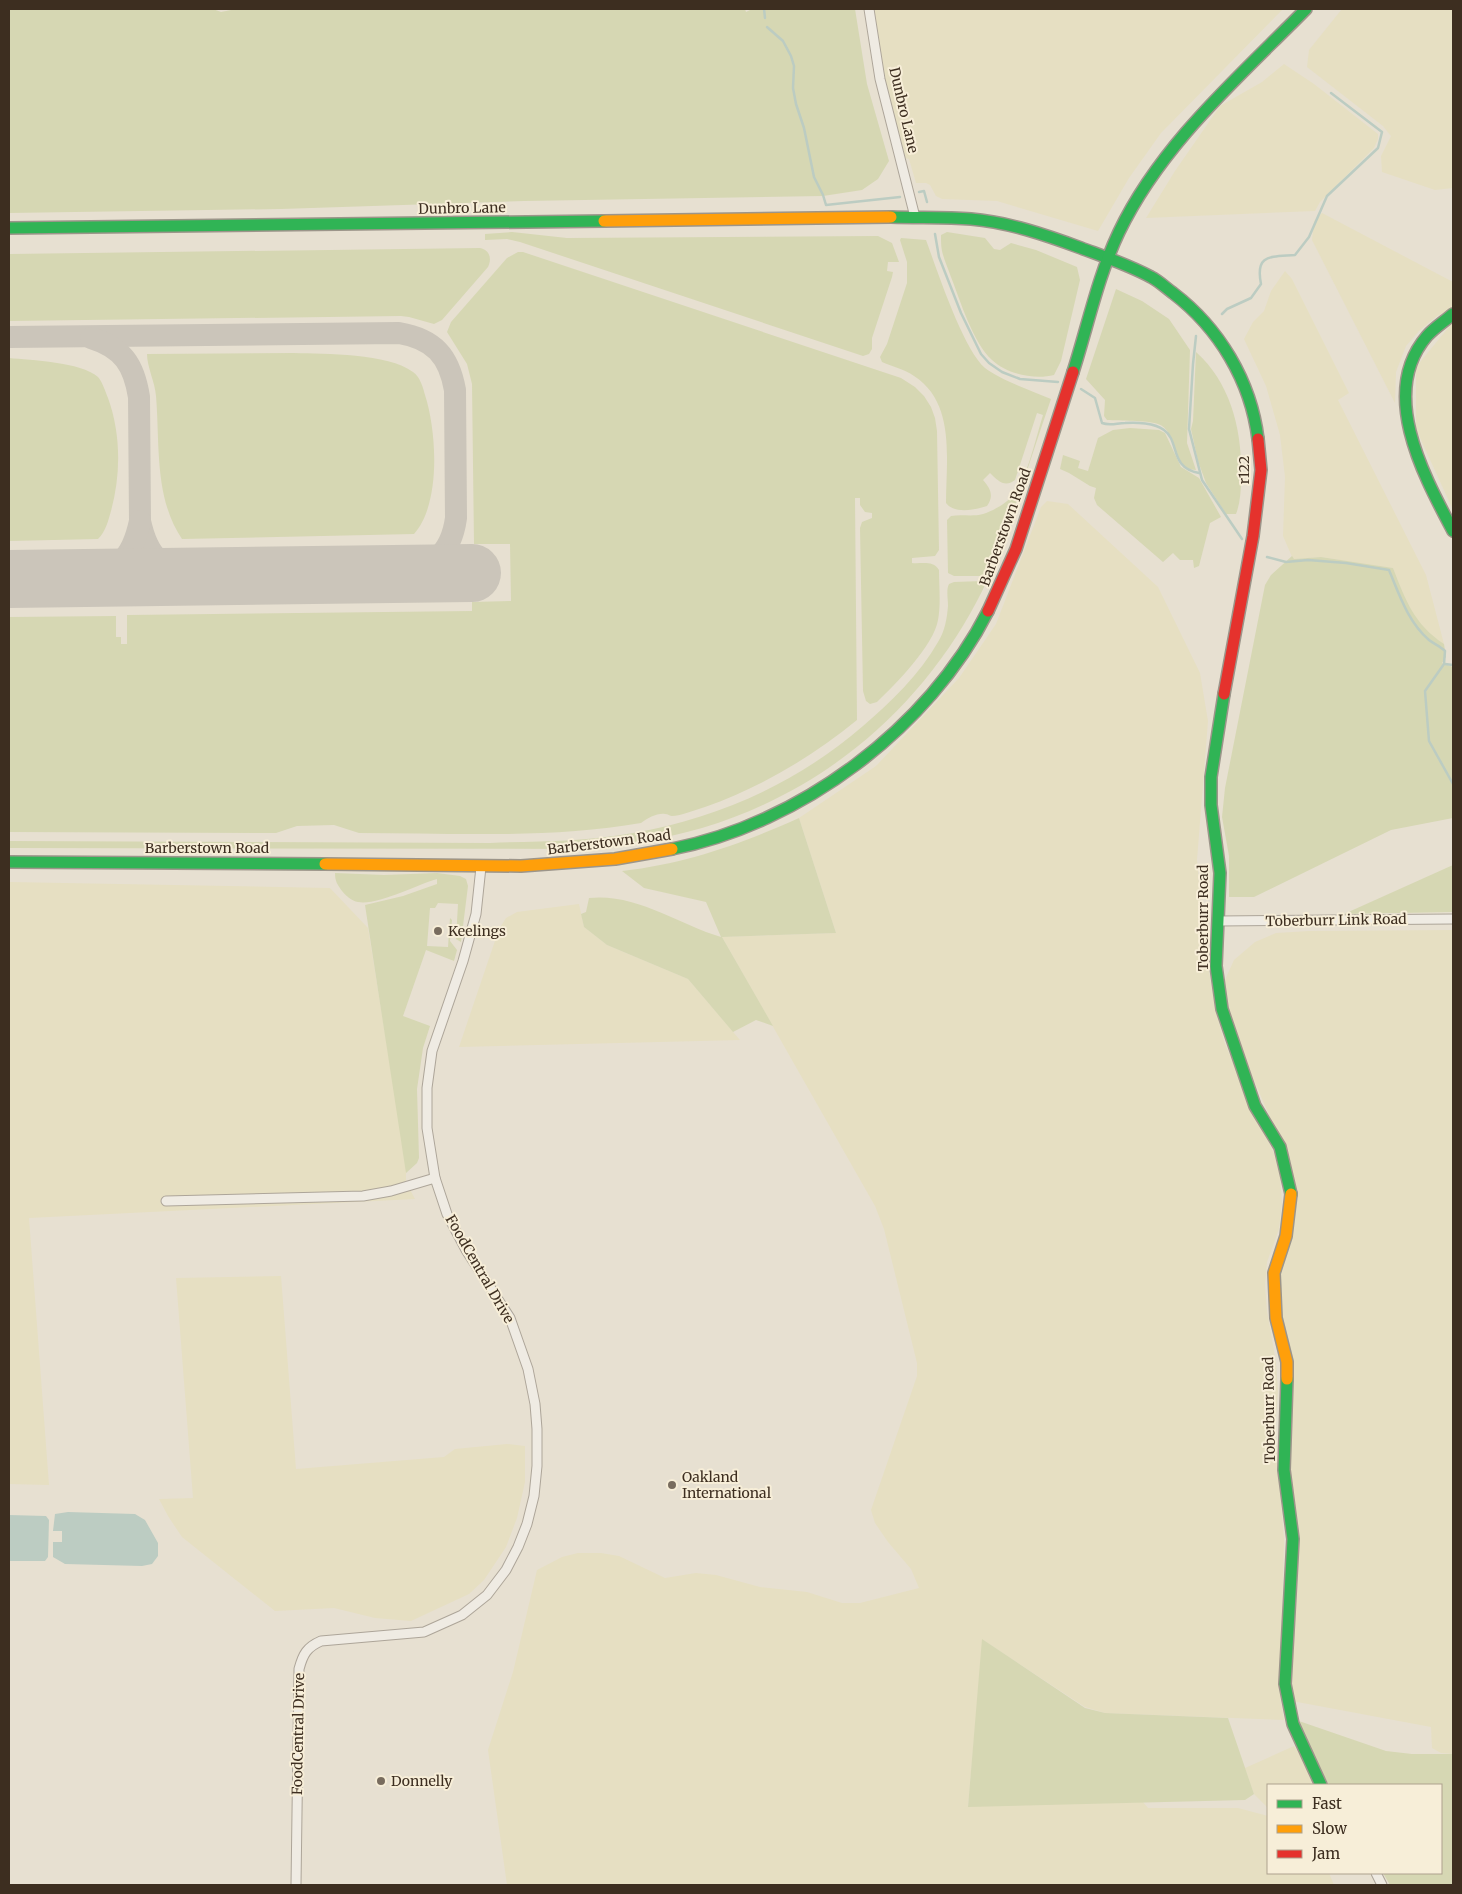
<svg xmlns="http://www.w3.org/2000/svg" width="1462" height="1894" viewBox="0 0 1462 1894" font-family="Merriweather,serif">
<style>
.farmland{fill:#e6dfc2}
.green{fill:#d6d7b3}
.water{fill:#bcccc2}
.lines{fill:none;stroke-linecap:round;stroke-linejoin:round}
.stream{stroke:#bcccc2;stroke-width:2.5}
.taxiway{stroke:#cbc5ba;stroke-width:22}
.runway{stroke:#cbc5ba;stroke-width:58}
.street-casing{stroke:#ada599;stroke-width:11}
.fast-casing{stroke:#9c958a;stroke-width:14}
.slow-casing{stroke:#9c958a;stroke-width:14}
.jam-casing{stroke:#9c958a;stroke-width:14}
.street{stroke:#efebe3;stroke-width:9}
.fast{stroke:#30b455;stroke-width:11}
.slow{stroke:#ff9f0a;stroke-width:11}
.jam{stroke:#e5322d;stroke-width:11}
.poi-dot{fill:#786c5e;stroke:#f7eed8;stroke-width:2}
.labels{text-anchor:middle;stroke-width:4;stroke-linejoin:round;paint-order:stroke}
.street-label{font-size:14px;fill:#3d2e20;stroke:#f7eed8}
.poi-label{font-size:14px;fill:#3d2e20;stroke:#f7eed8;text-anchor:start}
</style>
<rect width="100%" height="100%" fill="#e7e0d1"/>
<g class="farmland">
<polygon points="874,9 1283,9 1161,133 1129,178 1098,231 997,201 942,199 936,196 930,185 926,183 916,183 909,159 905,158 886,89"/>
<polygon points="1342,9 1453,9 1453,188 1435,190 1382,172 1381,156 1391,136 1383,126 1307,67 1309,50"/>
<polygon points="1284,64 1314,84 1378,134 1378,139 1374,148 1320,202 1315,211 1146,218 1175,171 1220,106 1262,82"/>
<polygon points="1322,213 1453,282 1453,308 1437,316 1419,331 1406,346 1396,372 1395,403 1312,240 1314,221"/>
<polygon points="1285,271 1292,279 1349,393 1338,400 1426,575 1444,644 1431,635 1415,619 1408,606 1393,568 1321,557 1293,559 1283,536 1285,477 1280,435 1266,386 1244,339 1253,322 1264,311 1271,291"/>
<polygon points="1453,322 1453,510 1416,429 1416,367"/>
<polygon points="1047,501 1068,504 1158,587 1200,673 1208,721 1197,860 1205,948 1212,989 1215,1009 1225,1044 1275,1156 1280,1177 1282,1203 1279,1229 1267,1262 1265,1286 1267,1311 1276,1362 1278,1391 1275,1428 1284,1540 1280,1677 1280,1696 1284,1720 1105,1713 1085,1707 983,1640 968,1806 1143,1802 1148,1808 1238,1808 1268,1816 1268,1873 1329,1873 1334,1885 507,1885 488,1750 513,1672 537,1570 562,1557 578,1553 601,1553 619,1556 665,1578 696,1573 716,1575 760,1587 807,1592 842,1603 860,1603 919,1588 911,1569 888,1542 875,1523 871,1510 917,1376 917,1363 884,1229 875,1206 722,937 836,933 799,818 876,766 959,678 996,624 1041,507"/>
<polygon points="9,882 330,888 368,928 406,1164 406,1182 415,1199 29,1218 49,1485 9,1484"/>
<polygon points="579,904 584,927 607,945 688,979 740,1040 459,1047 499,929 506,918 517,912"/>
<polygon points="1453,930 1453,1754 1441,1753 1432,1748 1431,1727 1292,1701 1291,1682 1293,1653 1278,1269 1291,1234 1295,1212 1294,1192 1275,1129 1249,1069 1226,1006 1224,982 1234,960 1255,942 1276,933 1309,931"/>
<polygon points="281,1276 296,1469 444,1457 455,1449 507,1444 525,1446 525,1482 517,1518 506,1547 484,1580 469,1594 411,1621 375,1618 334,1608 275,1611 182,1537 168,1516 159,1499 193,1498 176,1278"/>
<polygon points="1294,1746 1322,1785 1268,1785 1268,1808 1254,1794 1245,1768"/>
</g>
<g class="green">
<polygon points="9,9 213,9 221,12 236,9 745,9 746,12 752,9 855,9 867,84 889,161 878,179 862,190 823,196 524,201 281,209 9,213"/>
<polygon points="512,232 567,238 878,236 892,243 899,262 888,262 887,271 893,272 892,277 872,338 872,349 869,354 863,356 520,242 507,239 485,240 485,234"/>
<path d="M947 232 985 238 994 249 1000 250 1011 243 1036 250 1077 267 1080 280 1061 361 1054 375C1034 380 1007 374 992 360 973 343 960 300 951 277 948 268 944 260 942 251 941 246 941 241 941 235Z"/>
<path d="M901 238 926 240C937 270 963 349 985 368 1002 381 1031 390 1051 399 1039 434 1028 468 1016 503 1005 536 994 570 977 601 919 711 822 792 702 828 665 839 626 844 587 849L9 848V841L490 843C538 841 586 842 633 833 719 818 797 783 863 726 891 702 920 674 938 642 945 631 947 618 948 606 948 598 946 590 949 584L954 582 983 581 982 576H954L948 573 947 520 951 516C962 514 972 517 983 514 993 511 1009 502 1015 493 1028 475 1036 437 1043 415L1037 413 1015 480C1005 488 998 481 990 473L983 480C991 489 994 496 987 506 975 510 954 514 946 503 946 460 956 403 914 376 904 369 893 367 882 362L880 357 887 344 907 283V262L900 240Z"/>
<path d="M480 248C490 250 492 259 488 267L442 320 434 324 409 317 401 316 9 321V254Z"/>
<path d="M518 252H523L901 378 915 387 924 396 931 407 935 418 937 431 939 550 935 556 912 558V563C922 564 933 560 939 570 939 586 941 604 938 620 934 645 895 685 877 702L870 704 866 701 863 691 860 528 862 522 872 518V513L865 512 860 505V498H855L857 720C812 757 761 787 705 807 698 809 680 816 672 816 670 816 668 814 665 814 657 813 648 818 641 823 551 839 451 833 359 833L334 825 297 826 276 833 9 832V617L116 616V637H121V644H127V615L472 611V602L511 601 510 544H474L472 384 467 364 447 332 451 322 507 258Z"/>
<path d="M1116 289 1142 301 1169 319 1190 350 1187 443 1196 470C1171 470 1178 430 1158 424 1146 420 1120 421 1107 420L1104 416 1105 400 1086 379Z"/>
<path d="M1196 352C1232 384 1243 434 1241 480 1241 491 1240 504 1236 514H1226L1206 483 1198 461 1191 429 1193 421Z"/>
<path d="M294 353C325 354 388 353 413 372 420 377 423 387 425 395 437 432 441 504 414 534L182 539C154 498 160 443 156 396 155 382 147 367 147 354Z"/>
<path d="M9 358C31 360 81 362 98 377 103 383 105 391 108 398 121 434 121 474 111 511 108 521 106 531 98 539L9 541Z"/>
<polygon points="1130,428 1159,430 1165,433 1181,467 1199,478 1221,517 1210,523 1199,566 1194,568 1193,560 1180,560 1173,553 1163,562 1097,505 1094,498 1096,488 1090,486 1069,473 1060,469 1063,455 1080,461 1078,468 1088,471 1098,438 1113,430"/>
<path d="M1292 556 1294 559 1321 557 1393 568C1406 601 1414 624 1444 644L1446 657 1442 663 1453 667V818L1391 830 1254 897H1229V856L1222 817 1225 788 1265 585 1271 575Z"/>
<path d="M799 818 836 933 722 937 773 1026 756 1020 733 1032 688 979 607 945 584 927 581 914 586 912 589 898C636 893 678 924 721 937L706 902 644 888 622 871C688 863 738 845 799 818Z"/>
<polygon points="1453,865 1453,912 1344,914"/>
<path d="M335 873 384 875 437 873 460 876 466 879 468 886 461 942 456 939 458 904 438 903 435 908H430L427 946 448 947 450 918 452 920 450 941 457 950 454 961 426 950 403 1016 430 1026 423 1048 417 1089 419 1158 417 1163 406 1173 365 905 403 896 437 884V879C419 884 376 906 358 902 352 901 345 895 342 891 337 884 335 881 335 873Z"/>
<polygon points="982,1639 1085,1708 1105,1713 1228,1718 1254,1794 1245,1800 968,1807"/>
<polygon points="1296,1720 1386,1751 1412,1754 1453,1754 1453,1885 1390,1885 1383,1873 1441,1873 1441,1785 1329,1785 1311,1753"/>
</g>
<g class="water">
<polygon points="68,1512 135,1514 145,1520 158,1543 158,1556 152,1564 142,1566 65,1564 53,1557 53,1542 62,1542 62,1531 53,1531 55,1514"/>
<polygon points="9,1515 46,1516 49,1520 48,1557 45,1561 9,1561"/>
</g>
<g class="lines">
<g class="stream">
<polyline points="764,9 765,18"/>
<polyline points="767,27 783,41 791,56 794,66 793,88 796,104 804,128 814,177 823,195 826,205 900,197"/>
<polyline points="919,192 924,191 927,202"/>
<polyline points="935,234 939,257 961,313 981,354 989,363 1002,372 1020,379 1058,382"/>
<path d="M1222 314 1227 309 1251 298 1261 284C1255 254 1270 257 1295 255L1309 237 1327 196 1378 148 1382 132 1331 93"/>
<polyline points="1196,336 1193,364 1189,429 1202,480 1242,539"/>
<path d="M1081 389 1095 398 1102 423C1110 426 1117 423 1125 423 1136 422 1155 423 1164 430 1180 441 1169 468 1199 473"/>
<path d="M1267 557 1286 562 1308 560 1346 563 1389 570C1399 594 1408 622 1429 640 1434 644 1440 646 1445 651L1444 664 1425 691 1429 741 1453 784"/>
<polyline points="1445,664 1453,665"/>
</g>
<g class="taxiway">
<path d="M9 337 399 333C434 339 449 356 455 390L456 518C451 555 432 567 398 574"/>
<path d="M91 338C123 348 134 365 139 397L140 521C148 558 162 569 198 577"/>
<path d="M76 578C117 570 131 563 140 521"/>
</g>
<polyline class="runway" points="9,579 472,573"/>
<g class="street-casing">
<g id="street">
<polyline points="869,9 880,79 915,217"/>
<polyline points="1219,921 1453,919"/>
<polyline points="166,1201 363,1196 391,1191 435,1178"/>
<polyline points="1376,1873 1382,1885"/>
<path d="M296 1885 299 1669C303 1654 307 1647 321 1641L424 1632 462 1615 487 1595 506 1570 518 1547 527 1524 534 1496 537 1466V1429L535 1404 528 1369 510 1318 466 1250 447 1214 435 1178 427 1128V1088L432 1051 463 961 476 914 481 867"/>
</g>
</g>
<g class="fast-casing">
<g id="fast">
<path d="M891 217C918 218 945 217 971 219 1008 222 1046 235 1081 248 1105 257 1129 265 1151 277 1159 281 1166 288 1173 293 1219 328 1251 381 1258 439"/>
<polyline points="9,228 604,221"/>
<path d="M1453 314C1445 321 1434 328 1427 336 1378 393 1424 476 1453 531"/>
<path d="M1073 372C1088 325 1098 276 1119 232 1161 144 1239 77 1306 9"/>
<polyline points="1224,694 1211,777 1211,805 1220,873 1216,966 1222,1009 1255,1106 1280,1147 1291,1194"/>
<path d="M672 849C800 824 929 728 988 611"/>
<polyline points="9,862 325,864"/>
<polyline points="1287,1379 1284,1470 1293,1539 1285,1684 1293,1724 1321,1785"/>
</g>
</g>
<g class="slow-casing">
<g id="slow">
<polyline points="604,221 891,217"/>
<polyline points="325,864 521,866 615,859 672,849"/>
<polyline points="1287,1379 1287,1362 1276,1318 1274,1273 1286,1236 1291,1194"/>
</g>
</g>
<g class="jam-casing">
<g id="jam">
<polyline points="988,611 1016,549 1073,372"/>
<polyline points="1224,694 1253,536 1261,470 1258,439"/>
</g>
</g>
<use href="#street" class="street"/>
<use href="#fast" class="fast"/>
<use href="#slow" class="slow"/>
<use href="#jam" class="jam"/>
</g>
<g class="poi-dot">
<circle cx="438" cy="931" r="5"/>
<circle cx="672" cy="1485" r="5"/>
<circle cx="381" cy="1781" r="5"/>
</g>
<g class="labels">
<g class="street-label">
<text transform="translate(904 110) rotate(77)" y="5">Dunbro Lane</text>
<text transform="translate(462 208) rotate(-1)" y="5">Dunbro Lane</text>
<text transform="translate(1244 470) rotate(-90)" y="5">r122</text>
<text transform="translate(1005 527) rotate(-70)" y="5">Barberstown Road</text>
<text transform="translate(609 842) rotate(-7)" y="5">Barberstown Road</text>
<text x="207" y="853">Barberstown Road</text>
<text transform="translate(1203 918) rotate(-90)" y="5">Toberburr Road</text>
<text transform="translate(1336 920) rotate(-1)" y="5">Toberburr Link Road</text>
<text transform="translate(480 1269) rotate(60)" y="5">FoodCentral Drive</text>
<text transform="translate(1269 1410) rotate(-91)" y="5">Toberburr Road</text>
<text transform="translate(298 1734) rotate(-89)" y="5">FoodCentral Drive</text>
</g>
<g class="poi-label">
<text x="448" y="936">Keelings</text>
<text x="682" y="1482">Oakland<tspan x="682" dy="16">International</tspan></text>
<text x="391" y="1786">Donnelly</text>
</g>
</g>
<rect width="1462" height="1894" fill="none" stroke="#3d2e20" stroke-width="20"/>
<rect x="1267" y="1784" width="175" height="90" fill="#f7eed8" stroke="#ada18e"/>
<rect x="1277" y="1800" width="25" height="8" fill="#30b455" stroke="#ada18e"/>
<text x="1312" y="1809" font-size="15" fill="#3d2e20">Fast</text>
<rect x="1277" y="1825" width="25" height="8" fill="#ff9f0a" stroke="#ada18e"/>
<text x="1312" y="1834" font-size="15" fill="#3d2e20">Slow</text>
<rect x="1277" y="1850" width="25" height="8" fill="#e5322d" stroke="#ada18e"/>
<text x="1312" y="1859" font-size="15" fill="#3d2e20">Jam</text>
</svg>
